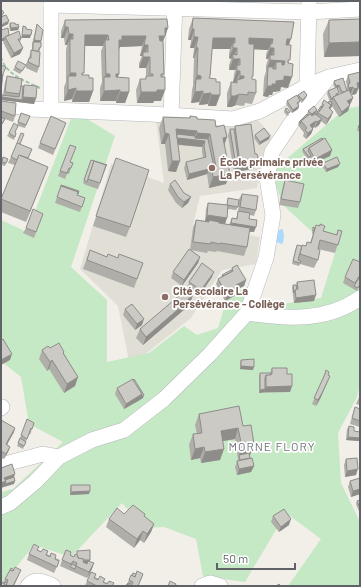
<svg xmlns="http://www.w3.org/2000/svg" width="361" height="587" viewBox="0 0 361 587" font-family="Barlow,sans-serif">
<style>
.education{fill:#e1ded6}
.green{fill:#c5e8c5}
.water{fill:#aadaff}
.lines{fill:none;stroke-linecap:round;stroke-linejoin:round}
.minor-casing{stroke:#b5b8bc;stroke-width:16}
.path{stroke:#9cc7a9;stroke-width:2;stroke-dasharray:4 2;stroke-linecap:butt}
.minor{stroke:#fff;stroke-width:15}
.wall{fill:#afaea9;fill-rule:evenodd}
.shaded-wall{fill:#8f8d8a}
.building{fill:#cccac5;stroke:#8f8d8a}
.education-dot{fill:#8d6e63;stroke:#fff;stroke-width:1.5}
.labels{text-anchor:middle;stroke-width:3.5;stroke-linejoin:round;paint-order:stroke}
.education-label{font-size:11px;font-weight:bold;fill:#785e54;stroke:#fff;text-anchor:start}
.neighbourhood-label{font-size:12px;letter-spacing:1px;fill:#70757a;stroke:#fff}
</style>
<rect width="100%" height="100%" fill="#f1efe8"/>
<polygon class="education" points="257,119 272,136 263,154 257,188 200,196 193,225 260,237 256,264 222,270 191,318 130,366 118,306 80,269 111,164 164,183 156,121"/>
<polygon class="green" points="360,106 360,383 357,397 338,433 341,483 360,522 360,586 288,586 321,539 286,513 245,582 203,576 196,539 164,527 144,528 122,503 71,557 34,545 1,586 1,492 13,489 63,442 29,424 21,377 1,361 1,220 27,232 74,111 115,136 71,267 107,300 107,362 149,353 184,326 197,335 218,328 228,295 249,286 263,307 321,298 335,253 283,205 271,172 345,109"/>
<path class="water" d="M281 229 283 230 284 236 283 243 281 244 277 242C275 238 277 231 281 229Z"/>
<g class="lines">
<g class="minor-casing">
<g id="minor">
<polyline points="51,5 309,12 360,9"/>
<polyline points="307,86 309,1"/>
<polyline points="1,104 11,105 29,109 150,114 233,119 260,111 307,86 329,77 360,70"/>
<polyline points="51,110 51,1"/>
<polyline points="171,116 175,1"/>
<path d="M247 313C286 319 326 322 360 298"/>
<polyline points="1,408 2,407"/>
<polyline points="1,465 43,454 59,457"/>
<polyline points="1,507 10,503 35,482 59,457 92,440 124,430 164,399 210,354 247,313 266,258 273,215 267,178 272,152 292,122 329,77"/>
<path d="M28 586C35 577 44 582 53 586"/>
<polyline points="202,586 210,583 220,586"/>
</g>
</g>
<path class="path" d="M1 57C5 74 25 81 40 88"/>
<use href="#minor" class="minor"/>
</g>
<g class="wall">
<polygon points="1,10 3,16 8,24 2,27 1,29 9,35 21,39 20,42 23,48 20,54 11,58 3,42 4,41 1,41"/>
<polygon points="193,18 294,22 289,45 288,88 281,87 280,91 273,92 272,95 269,95 268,97 263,96 264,78 266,71 266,66 268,59 266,59 266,54 268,50 254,49 252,79 256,93 252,104 245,103 244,106 235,105 235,106 233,106 232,107 227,107 227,93 231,82 236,83 236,82 233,82 234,75 235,70 229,70 229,65 231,59 229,58 229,53 230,49 212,49 210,78 216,82 220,95 216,106 208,106 208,104 199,105 199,102 191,103 192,90 193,86 194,58 193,58 194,48 190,48 191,40 188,40 189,29"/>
<polygon points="360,19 360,56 324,57 323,34 329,20"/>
<polygon points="65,20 168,28 163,41 164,74 163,77 161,101 154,101 153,103 137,103 136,90 140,79 145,79 146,77 146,68 139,68 139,63 142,56 140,56 142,46 120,47 119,49 118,77 129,92 125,103 116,103 116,101 100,101 100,88 102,82 101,51 103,46 84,46 83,75 89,78 93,91 89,102 72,102 72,99 64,101 64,87 66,82 66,50 67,45 65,45 64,38 61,38 61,31"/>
<polygon points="10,23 16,25 19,27 18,30 10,31 9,26"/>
<polygon points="37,24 41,41 40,50 39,50 39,67 37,73 26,68 26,64 29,58 31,50 32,50 32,45"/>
<polygon points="15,67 25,67 20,74 13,70"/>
<path d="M348 75 359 88 356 94 352 95 351 93V103L350 104 348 111 339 117 332 106 331 108 330 109 331 117 326 125 321 121 319 125 315 128 314 127 313 128V129L311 134 306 139 303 136 304 133 298 125 299 122 309 115 307 114 308 111 317 110 316 113 312 116 316 114 321 106 322 104 330 102 327 94 328 91 335 88 333 84 334 81 346 89 347 86 346 81ZM338 88 340 94 338 95Z"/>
<polygon points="7,76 21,86 23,88 24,85 36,98 34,104 1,100 1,97 2,95 3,95 5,82"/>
<polygon points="298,95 307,95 306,98 302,103 300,101 299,104 298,105 299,106 298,109 292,113 286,104 287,101 297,96"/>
<polygon points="1,101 15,116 13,122 5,119 4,122 1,126"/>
<polygon points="285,109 289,115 287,116 284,112"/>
<polygon points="21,113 30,116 25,128 18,126 15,132 15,136 14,140 7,136 9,133 17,125"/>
<polygon points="190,116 216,127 227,137 224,145 226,184 209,188 207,174 187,180 184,168 186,162 203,158 202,152 202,147 178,145 176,172 168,171 165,144 161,144 159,128 163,117 189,118"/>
<polygon points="360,124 360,133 357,130 358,127"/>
<polygon points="235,126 255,154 258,157 253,169 234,172 228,135 230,129 234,129"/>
<polygon points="64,128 53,155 38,148 40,143"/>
<polygon points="255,135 269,139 259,145 254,138"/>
<polygon points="322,138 332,150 330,156 313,164 310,159 308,160 302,151 303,149"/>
<polygon points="20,144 28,158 48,167 26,222 1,212 1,199 15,165 8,163 11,157"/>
<polygon points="70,145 70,162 73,163 69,174 67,174 65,179 58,176"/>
<polygon points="3,157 8,159 5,166 1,165"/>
<polygon points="91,160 107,165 98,189 86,185 83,183"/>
<polygon points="323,163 338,167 326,172 322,166"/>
<polygon points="112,169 130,227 126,237 93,226"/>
<polygon points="285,180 300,202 298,208 279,205 283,186"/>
<polygon points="170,184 184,193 191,197 188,203 182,208 176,203 168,190"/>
<polygon points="59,191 77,195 85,198 80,212 55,203"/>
<polygon points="242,194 256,210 254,216 250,215 249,219 254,232 249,232 247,247 244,256 217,251 216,252 208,251 207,253 190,250 200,257 198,263 182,286 171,278 173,272 190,250 193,228 196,220 205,221 206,209 208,203 227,205 228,198 238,207 236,210 228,209 225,224 219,223 229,225 232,218 236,219 238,212 239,199"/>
<polygon points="43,214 34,238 23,233 26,228"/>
<polygon points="313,227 336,235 338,230 342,231 335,253 318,249 318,260 314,268 300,264 299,266 292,264 296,248 302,246 306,246 310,243 313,234 312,234"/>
<polygon points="90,250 107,257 118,258 143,263 134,288 83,269"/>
<polygon points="360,262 360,285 357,291 343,283 345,277"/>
<polygon points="232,268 246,280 244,286 238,289 236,295 225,301 216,284 218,279 221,277 222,275 231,270"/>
<polygon points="212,277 199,296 187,288 189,282"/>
<polygon points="297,282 314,301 294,303 292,288 293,285 296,285"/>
<polygon points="190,304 187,306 186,308 143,345 136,338 140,329"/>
<polygon points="125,309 142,325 135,330 123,315"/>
<polygon points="50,348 64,352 64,354 78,377 75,386 64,393 49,369 47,371 39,359 42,350"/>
<polygon points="241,360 253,370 240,369 240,363"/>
<polygon points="272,368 287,374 292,386 290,392 259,393 259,376 260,373 270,373"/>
<polygon points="326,370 328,375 330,376 320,399 316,406 312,404 323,378"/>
<polygon points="117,388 144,395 143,398 124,409 115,394"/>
<polygon points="360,395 360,405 356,404"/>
<polygon points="355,407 360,409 360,427 350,424"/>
<polygon points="199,414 243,426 254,444 250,455 249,455 254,466 251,472 237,475 235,467 237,461 238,460 235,439 223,441 220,460 201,463 200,458 191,460 189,445 193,434 197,434 195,425"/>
<polygon points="27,419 34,423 30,435 29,434 23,449 17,446"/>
<polygon points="1,420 14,432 7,444 10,447 8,452 4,459 1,458"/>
<polygon points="349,426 354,431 360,432 360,439 359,441 346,440 347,429"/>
<polygon points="346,459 356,475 345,477 344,465"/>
<polygon points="360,478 360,494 351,497 348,487 350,481"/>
<polygon points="71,485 89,494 70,495 70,488"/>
<polygon points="360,500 360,514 356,504 357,501"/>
<polygon points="124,514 144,516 154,524 151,532 144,543 140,540 134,548 106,527 109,519"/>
<polygon points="273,516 289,525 279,532 271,522"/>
<polygon points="38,550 60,560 54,573 27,560 29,554"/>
<polygon points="77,551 90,560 89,561 92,569 87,578 60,566 62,560 70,555 74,557 76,555"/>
<polygon points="96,574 95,577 113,586 85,586 87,581"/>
<polygon points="136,574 143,574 141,580 126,586 129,580"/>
<polygon points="19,575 14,586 1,586 3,583 5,579"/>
</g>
<g class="shaded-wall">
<polygon points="9,21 8,24 2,27 1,30 1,25"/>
<polygon points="19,27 18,30 10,31 11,28"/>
<polygon points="65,27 68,27 64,38 61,38"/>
<polygon points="165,28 168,28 161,47 155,47 159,36"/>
<polygon points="192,29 194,29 191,40 188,40"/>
<polygon points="69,34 73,34 70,42 70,39 67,45 65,45"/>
<polygon points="22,35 31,35 30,38 21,38"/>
<polygon points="85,35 108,35 105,43 105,40 103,46 81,46"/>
<polygon points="122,36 146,36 142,46 120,47 118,51 119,40"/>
<polygon points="194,37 198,37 194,48 190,48"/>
<polygon points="5,38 4,41 1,41 1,39"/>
<polygon points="213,38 235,38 233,46 233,43 230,49 209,49"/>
<polygon points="249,38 273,39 268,50 246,49"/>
<polygon points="287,39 291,39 287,50 283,50"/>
<polygon points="34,40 41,41 40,44 33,43"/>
<polygon points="360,42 360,56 324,57 329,43"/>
<polygon points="144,45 148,45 144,56 143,52 142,56 140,56"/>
<polygon points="196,47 198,48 194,58 193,58"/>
<polygon points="23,48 20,54 11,58 14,53"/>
<polygon points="233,48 237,48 233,59 233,54 231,59 229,58"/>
<polygon points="270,48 274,48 271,59 270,55 268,59 266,59"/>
<polygon points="143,57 150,57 146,68 139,68"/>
<polygon points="233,59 240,59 237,67 237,65 235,70 229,70"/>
<polygon points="270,60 285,61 281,71 276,69 276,62 273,71 268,67 266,71"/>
<polygon points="237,71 240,71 236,82 233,82"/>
<polygon points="70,73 76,73 72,84 68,77"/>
<polygon points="106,74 110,74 106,84 104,80"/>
<polygon points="116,74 119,74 115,84"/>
<polygon points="197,75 201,76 197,86 196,79 193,86"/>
<polygon points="240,76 244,76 240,87 236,86"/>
<polygon points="284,76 292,77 288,88 281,87 280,91 273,92 272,95 269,95 268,97 263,96 267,86"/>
<polygon points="360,79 360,84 356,94 352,95 354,89"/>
<polygon points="339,85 338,88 335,89 336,86"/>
<polygon points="353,87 351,93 347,94 349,88"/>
<polygon points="76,88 72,99 64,101 68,90"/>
<polygon points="120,90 116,101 100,101 104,91"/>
<polygon points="157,90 165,90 161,101 154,101 153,103 137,103 141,92"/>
<polygon points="76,91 93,91 89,102 72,102"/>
<polygon points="203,91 199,102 191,103 195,92"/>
<polygon points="120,92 129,92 125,103 116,103"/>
<polygon points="211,93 208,104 199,105 203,94"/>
<polygon points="211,95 220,95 216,106 208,106"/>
<polygon points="236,95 239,95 235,106 233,106 232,107 227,107 231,96"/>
<polygon points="2,97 22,100 23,97 36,98 34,104 1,100"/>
<polygon points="353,98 351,103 345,107 347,101"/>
<polygon points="350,105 348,111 339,117 342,112"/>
<polygon points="299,106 298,109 292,113 293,110"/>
<polygon points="332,106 331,108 330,109 326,114 329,107"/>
<polygon points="317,110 316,113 310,117 312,114"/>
<polygon points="333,112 331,117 326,125 328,119"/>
<polygon points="322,119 319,125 315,128 317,122"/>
<polygon points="316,121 314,127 308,131 310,125"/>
<polygon points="176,129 197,131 193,140 194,140 197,133 210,134 206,145 205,141 202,147 173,144"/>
<polygon points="313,129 311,134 306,139 308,133"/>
<polygon points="165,133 169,134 165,144 161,144"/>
<polygon points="270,136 269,139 259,145 260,142"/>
<polygon points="227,137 223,148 223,138"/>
<polygon points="332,150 330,156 313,164 315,159"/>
<polygon points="258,157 253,169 234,172 236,166 239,165 240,163"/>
<polygon points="172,161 180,161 176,172 168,171"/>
<polygon points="340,164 338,167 326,172 327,169"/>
<polygon points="48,167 26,222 30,211"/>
<polygon points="209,169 207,174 187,180 189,174"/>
<polygon points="230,174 226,184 209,188 213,177"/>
<polygon points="191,197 188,203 182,208 184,202"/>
<polygon points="207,215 227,218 225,224 205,221"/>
<polygon points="231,223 256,227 254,232 229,229"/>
<polygon points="200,257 198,263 182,286 184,280"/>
<polygon points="214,272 212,277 199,296 201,290"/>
<polygon points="246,280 244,286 234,291 236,285"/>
<polygon points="238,289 236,295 225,301 227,295"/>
<polygon points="193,295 190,304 187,306 186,308 143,345 146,337"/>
<polygon points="316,295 314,301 294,303 296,298"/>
<polygon points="144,319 142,325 135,330 137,324"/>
<polygon points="12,354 10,360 1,365 1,360"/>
<polygon points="52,360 49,369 47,371 50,362"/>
<polygon points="241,366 254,367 253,370 240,369"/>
<polygon points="330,376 320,399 316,406 318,400"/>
<polygon points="78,377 75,386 64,393 67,384"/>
<polygon points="292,386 290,392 264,392 266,387"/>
<polygon points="265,389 264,392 259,393 260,390"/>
<polygon points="142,394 140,400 124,409 126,404"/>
<polygon points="144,395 143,398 140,400 141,397"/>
<polygon points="15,428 14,431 15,429 14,432 4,450 6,444"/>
<polygon points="238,428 235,439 217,442 221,431"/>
<polygon points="348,437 360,438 359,441 346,440"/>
<polygon points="254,444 250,455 240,457 239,455 242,447"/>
<polygon points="10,447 8,452 4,459 6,454"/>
<polygon points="204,447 200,458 191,460 195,449"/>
<polygon points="224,449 220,460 201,463 205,452"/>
<polygon points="254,466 251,472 237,475 239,469"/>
<polygon points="358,469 356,475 345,477 347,471"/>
<polygon points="15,474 13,480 15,481 14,484 1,488 1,483 4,478"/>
<polygon points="360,489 360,494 351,497 353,491"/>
<polygon points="90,491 89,494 70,495 71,492"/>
<polygon points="291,519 289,525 279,532 281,527"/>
<polygon points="154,524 151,532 144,543 147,534"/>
<polygon points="143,531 140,540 134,548 137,539"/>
<polygon points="90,560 89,563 76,563 77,561"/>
<polygon points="94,563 92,569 87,578 89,572"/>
</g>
<g class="building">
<polygon points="1,10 2,10 4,13 1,15"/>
<polygon points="6,15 9,21 1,25 2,27 1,27 1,17"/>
<polygon points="193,18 294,22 291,39 287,39 286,45 291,45 290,60 288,60 288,63 293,64 292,77 284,76 284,80 276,81 276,84 272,84 272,86 267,86 268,67 273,67 273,69 276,69 276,62 282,62 282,65 284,65 285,61 270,60 270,55 274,55 274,48 270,48 270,44 272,44 273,39 249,38 249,44 254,44 253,76 252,76 252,79 256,80 256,93 248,92 248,95 239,94 239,95 236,95 236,96 231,96 231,82 237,83 237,80 244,78 244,76 240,76 240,71 237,71 237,65 240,65 240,59 233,59 233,54 237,55 237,48 233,48 233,43 235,43 235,38 213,38 210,76 209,78 216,79 216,82 220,82 220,95 211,95 211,93 203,94 203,91 195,92 196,79 201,79 201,76 197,75 198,48 196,47 198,37 194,37 194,29 192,29"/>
<polygon points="167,19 168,28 165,28 165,36 159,36 160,41 163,41 164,74 161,74 161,77 165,77 165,90 157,90 157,92 141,92 140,79 146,79 146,76 153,76 153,74 150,74 150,57 143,57 143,52 148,52 148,45 144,45 146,36 122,36 122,40 119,40 119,74 116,74 116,77 129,78 129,92 120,92 120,90 104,91 104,77 110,77 110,74 106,74 105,40 109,40 108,35 85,35 84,73 82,73 82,75 89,75 89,78 93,78 93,91 76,91 76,88 68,90 68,76 76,76 76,73 70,73 70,39 73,39 73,34 69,34 68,27 65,27 65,20"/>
<polygon points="360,19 360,42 329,43 329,20"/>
<polygon points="10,23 15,23 16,25 18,24 19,27 11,28"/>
<polygon points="37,24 43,30 41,41 34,40"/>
<polygon points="23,26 26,27 26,29 32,30 31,35 22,35"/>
<polygon points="8,28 9,35 5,37 5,38 1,39 1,30"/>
<polygon points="19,31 21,39 18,39 23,48 14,53 5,37"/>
<polygon points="33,42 41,42 41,47 39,48 39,51 33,51"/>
<polygon points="31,50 40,52 39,67 28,62 29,58 31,58"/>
<polygon points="18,61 26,65 22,71 15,67"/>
<polygon points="1,65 6,67 1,78"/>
<polygon points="360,72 360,82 357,83 358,88 354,89 353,87 349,88 348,84 350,83 348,75"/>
<polygon points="3,74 1,91 1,79"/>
<polygon points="7,76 22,79 20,94 5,92"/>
<polygon points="343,78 347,91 342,92 339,85 336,86 334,81"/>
<polygon points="24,85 37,86 36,98 23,97"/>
<polygon points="21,86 23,86 22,100 2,97 2,95 19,97"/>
<polygon points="337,87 339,93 336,94 336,96 333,97 332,100 328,91"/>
<polygon points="349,90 353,98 347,101 350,105 342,112 333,97"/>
<polygon points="304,91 307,95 303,100 298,95"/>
<polygon points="297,95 300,101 297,103 299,106 293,110 287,101"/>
<polygon points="324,100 331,105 329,108 333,112 328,119 318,113 324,105 322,104"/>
<polygon points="1,101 16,103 15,116 1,111"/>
<polygon points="331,101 332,106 331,106 331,105 328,102"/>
<polygon points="314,106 317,110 312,114 308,111"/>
<polygon points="321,106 322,107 318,113 317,115 316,114"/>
<polygon points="287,108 290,112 288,113 285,109"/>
<polygon points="21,113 30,116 26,125 18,122"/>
<polygon points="307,114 308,115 301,121 300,124 299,122"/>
<polygon points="310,114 312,116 315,114 322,119 317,122 316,121 310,125 313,129 308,133 305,130 307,128 301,121"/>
<polygon points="51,116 66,123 55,149 40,143"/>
<polygon points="190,116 197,117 197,119 215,120 216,127 224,125 227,137 223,138 230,174 213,177 212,168 216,167 210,134 197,133 197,131 176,129 180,161 172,161 169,134 165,133 163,117 190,118"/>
<polygon points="1,117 5,119 1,125"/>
<polygon points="14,123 18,126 15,132 16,133 15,137 9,133"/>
<polygon points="251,124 255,154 257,154 258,157 256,161 240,163 235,126"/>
<polygon points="360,124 360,129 358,127"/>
<polygon points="264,128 270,136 260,142 255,135"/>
<polygon points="230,129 234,129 239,165 236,166"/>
<polygon points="21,133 24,134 20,144 17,143"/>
<polygon points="177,134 195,136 195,138 208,139 214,167 212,168 210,173 209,169 189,174 186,162 206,157 204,146 205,141 177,138"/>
<polygon points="322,138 323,139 309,148 308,151 311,156 309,157 303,149"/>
<polygon points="325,138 332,150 315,159 309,148"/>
<polygon points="17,143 32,149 28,158 19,155 17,160 11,157"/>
<polygon points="70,145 76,147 70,162 73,163 71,168 69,168 67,173 60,171"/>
<polygon points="19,155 48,167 30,211 1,199"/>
<polygon points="3,157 8,159 6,163 2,162"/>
<polygon points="337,157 340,164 327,169 323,163"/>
<polygon points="116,158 149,170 130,227 96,216"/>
<polygon points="91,160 107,165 106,165 94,161 87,182 84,180"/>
<polygon points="94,161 106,165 100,183 88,179"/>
<polygon points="175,180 184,193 191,197 184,202 178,197 170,184"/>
<polygon points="285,180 304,184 300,202 281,199"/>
<polygon points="61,185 79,191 78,194 78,192 61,186"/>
<polygon points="61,186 78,192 77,195 85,198 82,207 57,197"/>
<polygon points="242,194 258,196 256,210 240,207"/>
<polygon points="228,198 239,200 238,207 227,205"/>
<polygon points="208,203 228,205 227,218 207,215"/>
<polygon points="33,209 43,214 36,232 26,228"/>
<polygon points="238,211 250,213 249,219 257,220 256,227 231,223 232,218 237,219"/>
<polygon points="196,220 209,222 209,220 219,222 219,223 250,228 247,247 220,243 219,244 211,242 211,244 193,242"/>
<polygon points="320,224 325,226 323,231 337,235 338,230 342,231 338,245 320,240 318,249 320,250 318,260 300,254 302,245 306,246 307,242 311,243 316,225 320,226"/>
<polygon points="313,227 315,228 314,231 313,231"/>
<polygon points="297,245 302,246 298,260 301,261 300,263 293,261"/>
<polygon points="189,249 200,257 184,280 173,272"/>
<polygon points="90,250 107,257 108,254 118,258 119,254 143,263 137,279 87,260"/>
<polygon points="353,259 360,262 360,275 355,283 345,277"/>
<polygon points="202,263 214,272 201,290 189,282"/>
<polygon points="237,265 246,280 236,285 238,289 227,295 218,279 233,271 232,268"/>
<polygon points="231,270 231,272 223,276 222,275"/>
<polygon points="360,276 360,284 358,288 354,286"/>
<polygon points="314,280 316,295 296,298 295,290 298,289 297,282"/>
<polygon points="293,285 296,285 297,289 295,290 294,293"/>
<polygon points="187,289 193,295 188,299 189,300 146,337 140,329"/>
<polygon points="132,304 144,319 137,324 125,309"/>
<polygon points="3,339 12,354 1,360 1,341"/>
<polygon points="59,343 64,352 63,353 78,377 67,384 52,360 50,362 42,350 48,346 50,348"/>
<polygon points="254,359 254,367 241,366 241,360"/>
<polygon points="272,368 287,368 287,374 292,374 292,386 266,387 266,375 272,374"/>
<polygon points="326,370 329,372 328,375 330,376 322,393 318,400 314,398 325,374"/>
<polygon points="260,373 271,373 271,375 266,375 265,378 265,389 260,390"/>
<polygon points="133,379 142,394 126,404 117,388"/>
<polygon points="134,379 144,395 141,397 142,394 133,380"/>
<polygon points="239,406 243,426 251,425 254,444 242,447 238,428 221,431 224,449 205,452 204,447 195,449 193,434 202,433 199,414"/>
<polygon points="355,407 360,409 360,421 352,418"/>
<polygon points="27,419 34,423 32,429 31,428 27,439 21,435"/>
<polygon points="1,420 15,428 6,444 10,447 6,454 1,451"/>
<polygon points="349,426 354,427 354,431 360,432 360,438 348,437"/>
<polygon points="20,438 26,442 24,446 18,443"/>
<polygon points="249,453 250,458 240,460 239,455"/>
<polygon points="252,458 254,466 239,469 237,461"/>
<polygon points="357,458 358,469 347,471 346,459"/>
<polygon points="12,464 15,474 4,478 6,481 1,483 1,468"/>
<polygon points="14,477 15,481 5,484 6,481 5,480"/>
<polygon points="360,478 360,489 353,491 350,481"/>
<polygon points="71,485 90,485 90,491 71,492"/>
<polygon points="360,500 360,508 357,501"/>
<polygon points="133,505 145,514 144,516 154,524 147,534 143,531 137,539 109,519 117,508 124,514"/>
<polygon points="284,509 291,519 281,527 273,516"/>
<polygon points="34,544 39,547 37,550 41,552 43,549 48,551 46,555 50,557 51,553 56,555 55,559 59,561 57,567 29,554"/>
<polygon points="66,550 71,552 70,555 74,557 75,554 78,556 78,558 84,559 83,562 87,564 88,561 94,563 89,572 76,566 77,563 73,561 71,564 62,560"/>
<polygon points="90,550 90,560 83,560 84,559 78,558 78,556 77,555 77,551"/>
<polygon points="72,564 76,566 75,569 70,567"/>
<polygon points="15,567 21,570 13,586 10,586 6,585 8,580 5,579 10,570 13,571"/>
<polygon points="11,568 14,570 13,571 10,570"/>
<polygon points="137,571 143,574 138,586 126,586 127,584 131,586 133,582 129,580 131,575 135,577"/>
<polygon points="91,572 96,574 94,578 98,580 100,576 105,579 103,582 107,584 109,581 114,583 112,586 97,586 87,581"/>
<polygon points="133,573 136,574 135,577 132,575"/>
<polygon points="170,581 176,584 175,586 168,586"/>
<polygon points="1,582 5,584 4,586 1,586"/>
<polygon points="4,582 7,583 6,586 5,586 5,584 3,583"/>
<polygon points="128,583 131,584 131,586 127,584"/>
<polygon points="279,584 281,586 276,586"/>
</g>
<g class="education-dot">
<circle cx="212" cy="168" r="4"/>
<circle cx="165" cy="297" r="4"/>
</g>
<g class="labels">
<g class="education-label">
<text x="220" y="166">École primaire privée<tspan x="220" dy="13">La Persévérance</tspan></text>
<text x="173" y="295">Cité scolaire La<tspan x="173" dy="13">Persévérance - Collège</tspan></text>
</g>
<g class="neighbourhood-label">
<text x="272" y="451">MORNE FLORY</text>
</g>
</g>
<rect width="361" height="587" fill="none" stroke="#5f6368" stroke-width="4"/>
<path d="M217 563v6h78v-6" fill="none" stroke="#5f6368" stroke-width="2"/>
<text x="223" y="563" font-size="12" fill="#5f6368" stroke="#ffffff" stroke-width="3" paint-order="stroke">50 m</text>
</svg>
